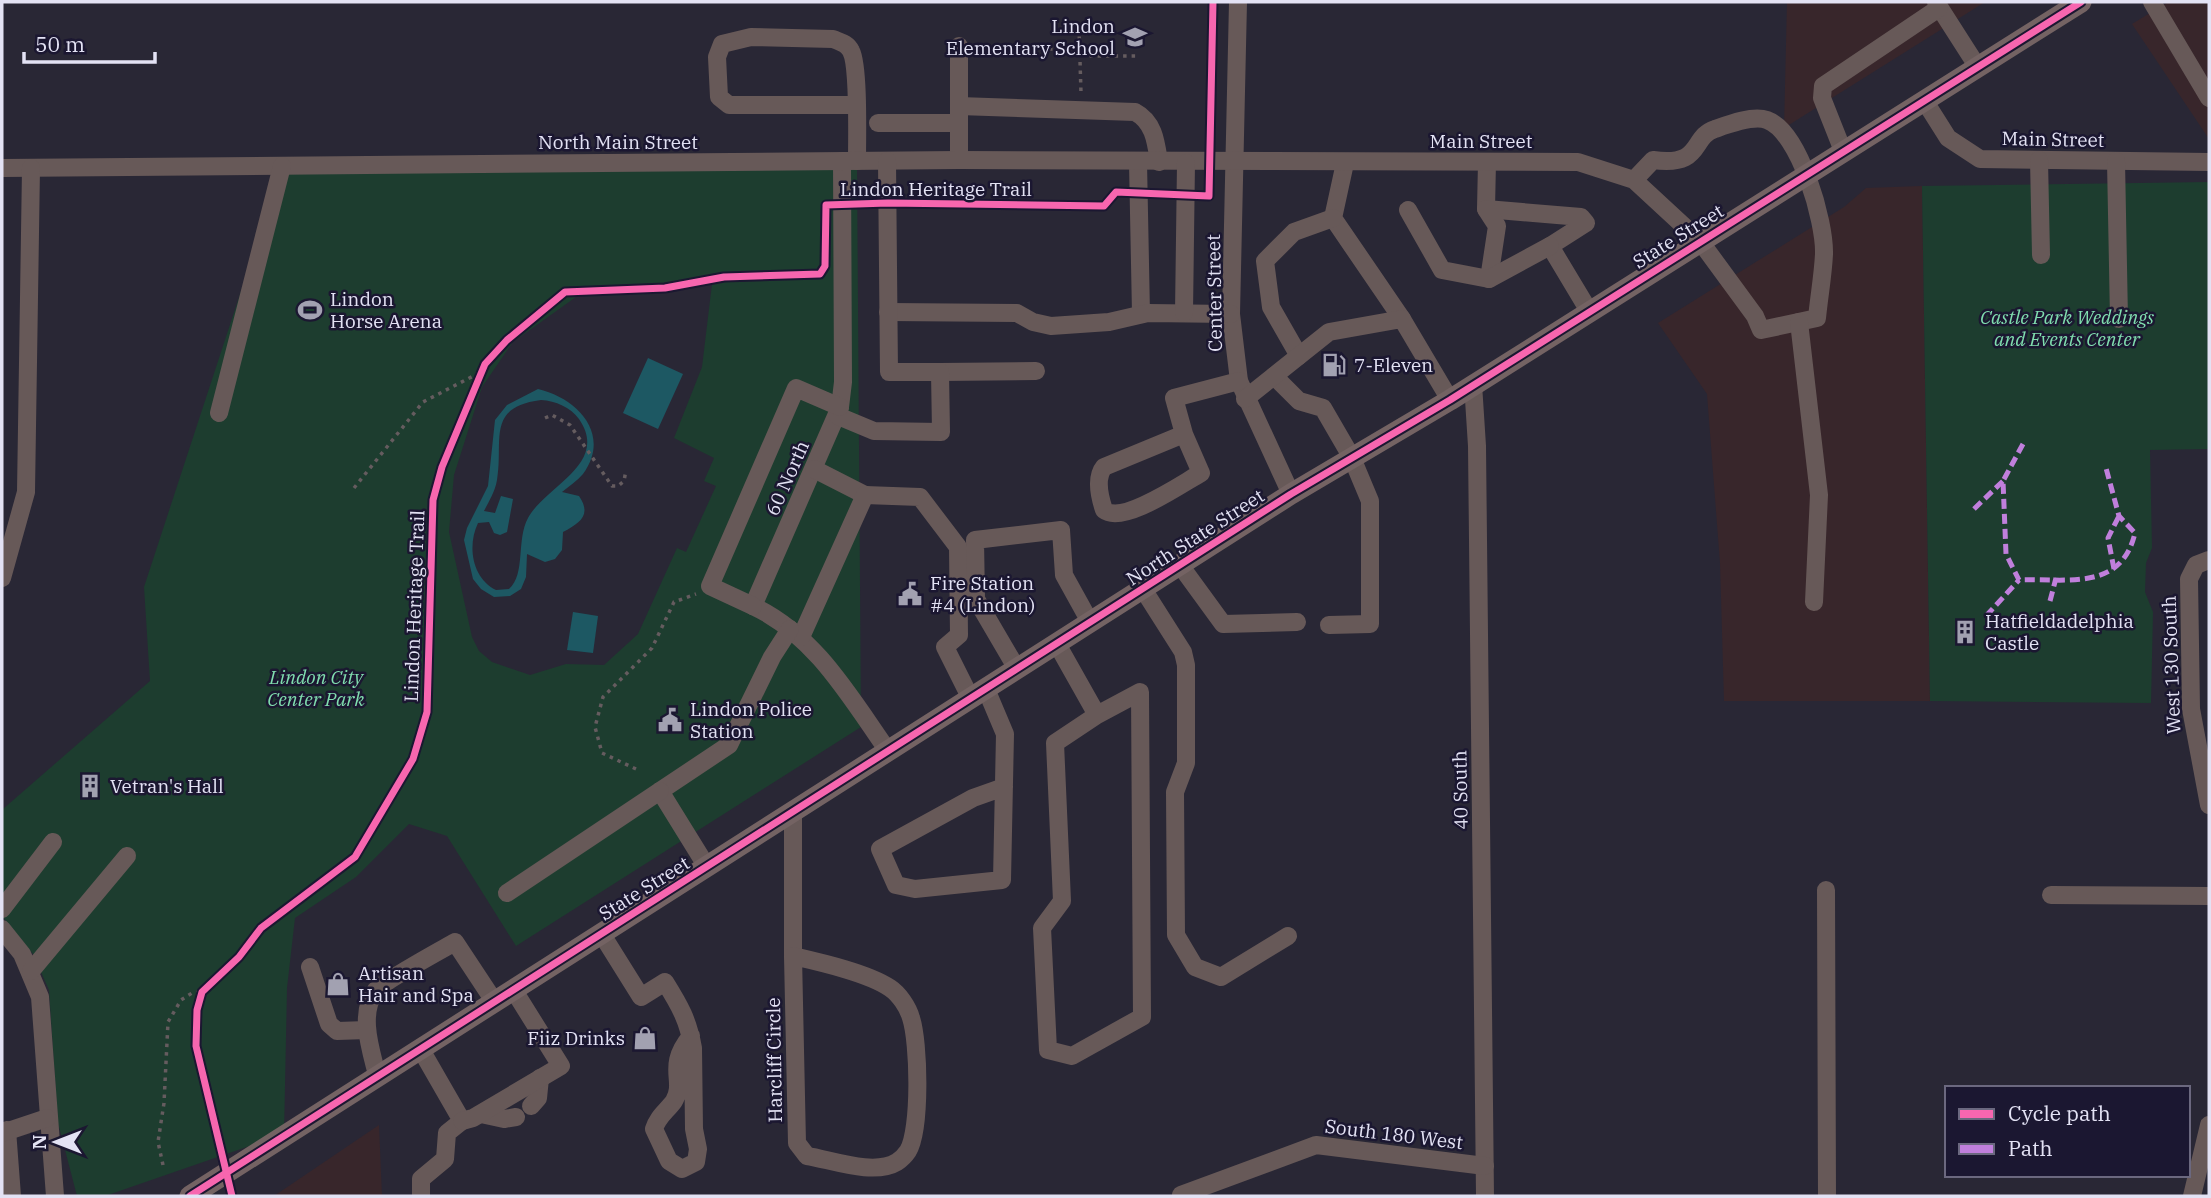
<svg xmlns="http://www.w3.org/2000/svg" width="2211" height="1198" viewBox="0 0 2211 1198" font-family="'IBM Plex Serif',serif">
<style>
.commercial{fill:#38262b}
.green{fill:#1d3d2f;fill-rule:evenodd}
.water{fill:#1d5863;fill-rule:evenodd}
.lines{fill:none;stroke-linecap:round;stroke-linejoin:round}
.path{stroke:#655c5f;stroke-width:3.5;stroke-dasharray:3.5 5;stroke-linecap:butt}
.minor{stroke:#675958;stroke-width:18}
.major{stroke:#746363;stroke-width:21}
.quiet{stroke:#c07fdc;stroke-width:5;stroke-dasharray:10 5;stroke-linecap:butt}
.cycleway-casing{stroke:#1b1731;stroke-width:11}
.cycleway{stroke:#f766af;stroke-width:7}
.labels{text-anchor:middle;stroke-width:5;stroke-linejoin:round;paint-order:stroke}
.poi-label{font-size:19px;fill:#e3e2f4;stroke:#1b1731;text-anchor:start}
.street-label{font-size:19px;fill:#e3e2f4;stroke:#1b1731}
.park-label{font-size:19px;font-style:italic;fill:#80deaf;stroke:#1b1731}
</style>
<rect width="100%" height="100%" fill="#292735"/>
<g class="commercial">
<polygon points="1787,2 1985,2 1784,128"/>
<polygon points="2168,2 2209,2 2209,139 2132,24"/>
<polygon points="1922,186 1930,701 1724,701 1720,563 1707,394 1658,323 1844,207 1866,188"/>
<polygon points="379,1125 382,1196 274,1196"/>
</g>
<g class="green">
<path d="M857 161 861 727 516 946 447 836 409 824 356 877 295 918 287 988 284 1134 105 1196H77L58 1123 49 990 33 954 2 916 3 809 150 681 144 587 282 166ZM712 284 702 367 674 438 714 458 704 481 716 486 686 552 677 548 638 634 604 665 566 664 530 675 492 662 479 651 472 637 449 532 454 475 482 387 513 342 576 297 655 294Z"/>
<polygon points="2209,182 2209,449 2150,450 2152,548 2146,563 2145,592 2153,612 2151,703 1930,701 1922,186"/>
</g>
<g class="water">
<polygon points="648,358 683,374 658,429 623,413"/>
<path d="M538 389C577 398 612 434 583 474 577 481 569 486 562 492L579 496C592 515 580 523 563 532L562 550 555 559 545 562 527 554 526 577 521 589 510 596 494 597 481 589 473 579 464 540 467 528 488 486 495 420 507 405ZM541 400C556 401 570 407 579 419 610 464 545 486 528 518 516 540 526 574 509 589L496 590C472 578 467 546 478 523L489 522 494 533 500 535 507 532 513 499 501 496 495 513 484 511C489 501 495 492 497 480 504 441 485 407 541 400Z"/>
<polygon points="573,612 598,616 593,653 567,650"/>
</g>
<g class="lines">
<g class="path">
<polyline points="1079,28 1081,93"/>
<polyline points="981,49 1082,49 1091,56 1139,56"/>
<polyline points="545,418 552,415 570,425 612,486 618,486 624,481 626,470"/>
<polyline points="354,488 423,402 479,373"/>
<polyline points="636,769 602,753 595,727 603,697 652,648 674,602 696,594"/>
<polyline points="163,1165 158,1142 164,1103 168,1022 181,1000 192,993 202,992"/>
</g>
<g class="minor">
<polyline points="1238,2 1231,314 1239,381 1291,494"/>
<polyline points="1936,2 1977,66"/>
<polyline points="2152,2 2209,98"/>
<polyline points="1924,100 1948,138 1980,159 2209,162"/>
<path d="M856 105H729L719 97 717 57 722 44 751 37 833 39C840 42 847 43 851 51 859 66 857 139 857 161"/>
<path d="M959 106 1135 112C1154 122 1156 142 1159 162"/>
<polyline points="878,123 959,123"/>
<polyline points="1843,151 1822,98 1823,86 1939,8"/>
<polyline points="959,160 959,46"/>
<polyline points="2039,160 2041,255"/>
<path d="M842 161 843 382 840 407 753 606C815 635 850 697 888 751"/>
<polyline points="2116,161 2119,319"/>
<polyline points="1138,162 1141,314"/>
<polyline points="1487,162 1486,209 1581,217 1586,223 1550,246 1589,311"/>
<polyline points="1345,163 1333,218 1402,319"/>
<path d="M2 168 959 160 1578 162 1634 180 1700 241 1755 316 1761 330 1817 318C1819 297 1823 275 1824 254 1825 222 1800 132 1767 120 1753 115 1729 124 1715 129 1690 137 1704 167 1653 160L1634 180"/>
<polyline points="1486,209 1497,226 1489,279"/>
<polyline points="1408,210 1442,270 1489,279 1550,246"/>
<polyline points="888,312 1017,313 1033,322 1051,326 1109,322 1148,313 1231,314"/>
<polyline points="1184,313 1186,163"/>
<polyline points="1799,322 1819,495 1814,602"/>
<polyline points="1299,356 1271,307 1265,261 1294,232 1333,218"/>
<polyline points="940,372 1036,371"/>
<polyline points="1274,376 1299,401 1323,408 1352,458 1370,501 1370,624 1329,625"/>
<polyline points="1473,384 1477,446 1485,1196"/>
<polyline points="1245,399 1329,332 1402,319 1450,400"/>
<polyline points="219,413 282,166"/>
<polyline points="838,416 874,431 941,432 940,372 889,372 887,161"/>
<path d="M1184 434 1201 473C1181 484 1123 525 1104 510 1100 498 1095 478 1104 467L1184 434 1174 398 1239 381"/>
<polyline points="814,469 865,495"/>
<polyline points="2209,560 2196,565 2189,579 2191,709 2209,805"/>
<polyline points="1180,565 1223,624 1297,622"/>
<polyline points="2,578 26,492 31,168"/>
<polyline points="1143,589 1183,652 1186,665 1186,763 1175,792 1176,935 1195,967 1221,977 1288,936"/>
<polyline points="753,606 710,586 796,388 840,407"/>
<polyline points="801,637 865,495 920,497 958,547 959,635 945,647 971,699"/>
<polyline points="1057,644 1097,715 1055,743 1062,901 1042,928 1048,1050 1072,1056 1142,1017 1140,692 1097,715"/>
<polyline points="1017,669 976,599 975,540 1061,530 1064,575 1090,622"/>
<polyline points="986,689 1005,734 1002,880 915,889 896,885 880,849 973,798 1004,787"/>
<polyline points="793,812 793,956"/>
<polyline points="707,867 660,791 729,745 772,657 790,629"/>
<polyline points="1826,890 1827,1196"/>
<polyline points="507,893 660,791"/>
<polyline points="2051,895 2209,896"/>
<polyline points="2,909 53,842"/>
<polyline points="2,929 22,954 40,997 55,1196"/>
<path d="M601 933 641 997 665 982C680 1006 688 1020 693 1048L694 1129 698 1149 696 1162 682 1169 669 1161 654 1129C658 1116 667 1111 674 1101 686 1080 665 1067 691 1036"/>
<path d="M793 956C819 962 868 973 890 988 899 994 908 1007 911 1018 919 1042 921 1129 908 1151 906 1154 900 1160 897 1162 874 1176 832 1160 807 1156L797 1143Z"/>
<polyline points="310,967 329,1024 337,1031 367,1030"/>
<polyline points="31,971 127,856"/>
<polyline points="420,1048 462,1121 447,1133 445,1159 421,1179 421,1196"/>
<path d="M377 1075C371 1050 358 1014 376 990 384 981 441 950 455 942L494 1001"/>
<polyline points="531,1106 538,1098 540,1078"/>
<polyline points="481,1114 504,1119 516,1117"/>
<polyline points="462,1121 473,1118 561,1066 513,989"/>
<polyline points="7,1130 12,1196"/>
<polyline points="2,1133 47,1118"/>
<polyline points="1181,1195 1316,1145 1485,1166"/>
<polyline points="2192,1196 2209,1125"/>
</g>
<polyline class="major" points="190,1196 1291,494 1450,400 2081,2"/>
<g class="quiet">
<path d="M2023 444 2003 481 2006 554 2019 580C2067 578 2121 592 2135 533L2119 516 2106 468"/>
<polyline points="1974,509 2003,481"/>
<polyline points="2114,569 2108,538 2119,516"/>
<polyline points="2050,601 2056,578"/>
<polyline points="1986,616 2019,580"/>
</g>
<g class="cycleway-casing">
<g id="cycleway">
<polyline points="190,1196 1291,494 1450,400 2081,2"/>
<polyline points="232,1196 196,1046 197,1010 202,992 239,957 261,928 355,857 413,759 427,712 433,500 442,467 485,364 507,340 565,292 665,288 724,277 820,274 825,266 826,205 888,203 1104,206 1116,192 1209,196 1213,2"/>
</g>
</g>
<use href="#cycleway" class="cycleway"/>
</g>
<defs>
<g id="school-bare" transform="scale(1.89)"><path d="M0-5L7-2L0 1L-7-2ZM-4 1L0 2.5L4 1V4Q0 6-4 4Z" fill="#a2a1b1" stroke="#1b1731" stroke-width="2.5" paint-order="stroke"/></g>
<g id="stadium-bare" transform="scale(1.89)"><path d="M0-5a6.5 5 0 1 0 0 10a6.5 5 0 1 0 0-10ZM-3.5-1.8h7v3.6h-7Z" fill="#a2a1b1" stroke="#1b1731" stroke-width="2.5" paint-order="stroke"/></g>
<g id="fuel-bare" transform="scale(1.89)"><path d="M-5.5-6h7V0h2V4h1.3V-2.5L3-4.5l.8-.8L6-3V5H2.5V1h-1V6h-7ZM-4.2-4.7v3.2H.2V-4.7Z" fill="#a2a1b1" stroke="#1b1731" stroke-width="2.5" paint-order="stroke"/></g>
<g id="civic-bare" transform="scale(1.89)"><path d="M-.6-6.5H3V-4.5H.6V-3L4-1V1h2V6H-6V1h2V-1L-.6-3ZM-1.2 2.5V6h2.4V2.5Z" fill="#a2a1b1" stroke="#1b1731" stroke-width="2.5" paint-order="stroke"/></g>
<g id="building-bare" transform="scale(1.89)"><path d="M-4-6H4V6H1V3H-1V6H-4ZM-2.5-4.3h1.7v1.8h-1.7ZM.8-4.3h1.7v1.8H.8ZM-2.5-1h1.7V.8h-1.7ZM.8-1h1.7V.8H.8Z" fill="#a2a1b1" stroke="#1b1731" stroke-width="2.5" paint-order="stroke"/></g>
<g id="shop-bare" transform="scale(1.89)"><path d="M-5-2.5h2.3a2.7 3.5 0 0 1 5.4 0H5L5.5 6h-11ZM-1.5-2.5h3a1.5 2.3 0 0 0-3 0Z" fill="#a2a1b1" stroke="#1b1731" stroke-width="2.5" paint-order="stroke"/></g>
</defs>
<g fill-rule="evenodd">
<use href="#school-bare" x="1135" y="37"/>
<use href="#stadium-bare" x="310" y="310"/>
<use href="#fuel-bare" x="1334" y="365"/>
<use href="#civic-bare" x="910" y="594"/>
<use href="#building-bare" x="1965" y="632"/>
<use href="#civic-bare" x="670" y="720"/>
<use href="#building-bare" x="90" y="786"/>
<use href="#shop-bare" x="338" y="984"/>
<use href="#shop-bare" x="645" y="1038"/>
</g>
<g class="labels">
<g class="poi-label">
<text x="1115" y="33" text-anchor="end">Lindon<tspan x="1115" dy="22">Elementary School</tspan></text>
<text x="330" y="306">Lindon<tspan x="330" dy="22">Horse Arena</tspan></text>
<text x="1354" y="372">7-Eleven</text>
<text x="930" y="590">Fire Station<tspan x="930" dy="22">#4 (Lindon)</tspan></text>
<text x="1985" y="628">Hatfieldadelphia<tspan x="1985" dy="22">Castle</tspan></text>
<text x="690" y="716">Lindon Police<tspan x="690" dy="22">Station</tspan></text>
<text x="110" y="793">Vetran's Hall</text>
<text x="358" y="980">Artisan<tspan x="358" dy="22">Hair and Spa</tspan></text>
<text x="625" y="1045" text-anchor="end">Fiiz Drinks</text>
</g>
<g class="street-label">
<text transform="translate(2053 139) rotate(1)" y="7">Main Street</text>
<text x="1481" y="148">Main Street</text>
<text x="618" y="149">North Main Street</text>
<text x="936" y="196">Lindon Heritage Trail</text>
<text transform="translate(1678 236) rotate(-32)" y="7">State Street</text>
<text transform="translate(1214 293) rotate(-91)" y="7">Center Street</text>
<text transform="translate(787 478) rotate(-66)" y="7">60 North</text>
<text transform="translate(1195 537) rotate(-33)" y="7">North State Street</text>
<text transform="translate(414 606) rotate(-88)" y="7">Lindon Heritage Trail</text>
<text transform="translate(2171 665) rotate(-92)" y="7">West 130 South</text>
<text transform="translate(1460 790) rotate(-91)" y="7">40 South</text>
<text transform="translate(644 888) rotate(-32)" y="7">State Street</text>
<text transform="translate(774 1060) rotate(-91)" y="7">Harcliff Circle</text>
<text transform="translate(1394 1134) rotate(7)" y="7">South 180 West</text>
</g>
<g class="park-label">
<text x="2067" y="324">Castle Park Weddings<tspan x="2067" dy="22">and Events Center</tspan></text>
<text x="316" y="684">Lindon City<tspan x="316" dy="22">Center Park</tspan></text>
</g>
</g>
<rect width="2211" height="1198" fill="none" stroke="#e3e2f4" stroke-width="7"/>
<rect x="1945" y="1086" width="245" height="91" fill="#1b1731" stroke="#6b687f" stroke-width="2"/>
<rect x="1959" y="1109" width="35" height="10" fill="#f766af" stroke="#6b687f" stroke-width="2"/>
<text x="2008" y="1121" font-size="21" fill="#e3e2f4">Cycle path</text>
<rect x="1959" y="1144" width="35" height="10" fill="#c07fdc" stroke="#6b687f" stroke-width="2"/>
<text x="2008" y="1156" font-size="21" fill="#e3e2f4">Path</text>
<g transform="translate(56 1142) rotate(270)" stroke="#1b1731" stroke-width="5" paint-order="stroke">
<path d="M0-5L12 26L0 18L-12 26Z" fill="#e3e2f4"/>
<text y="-10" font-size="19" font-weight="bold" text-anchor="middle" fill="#e3e2f4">N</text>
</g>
<path d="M24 52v10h131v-10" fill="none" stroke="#e3e2f4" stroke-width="3.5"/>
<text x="35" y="52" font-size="21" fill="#e3e2f4" stroke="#1b1731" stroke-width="5" paint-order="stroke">50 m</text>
</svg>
